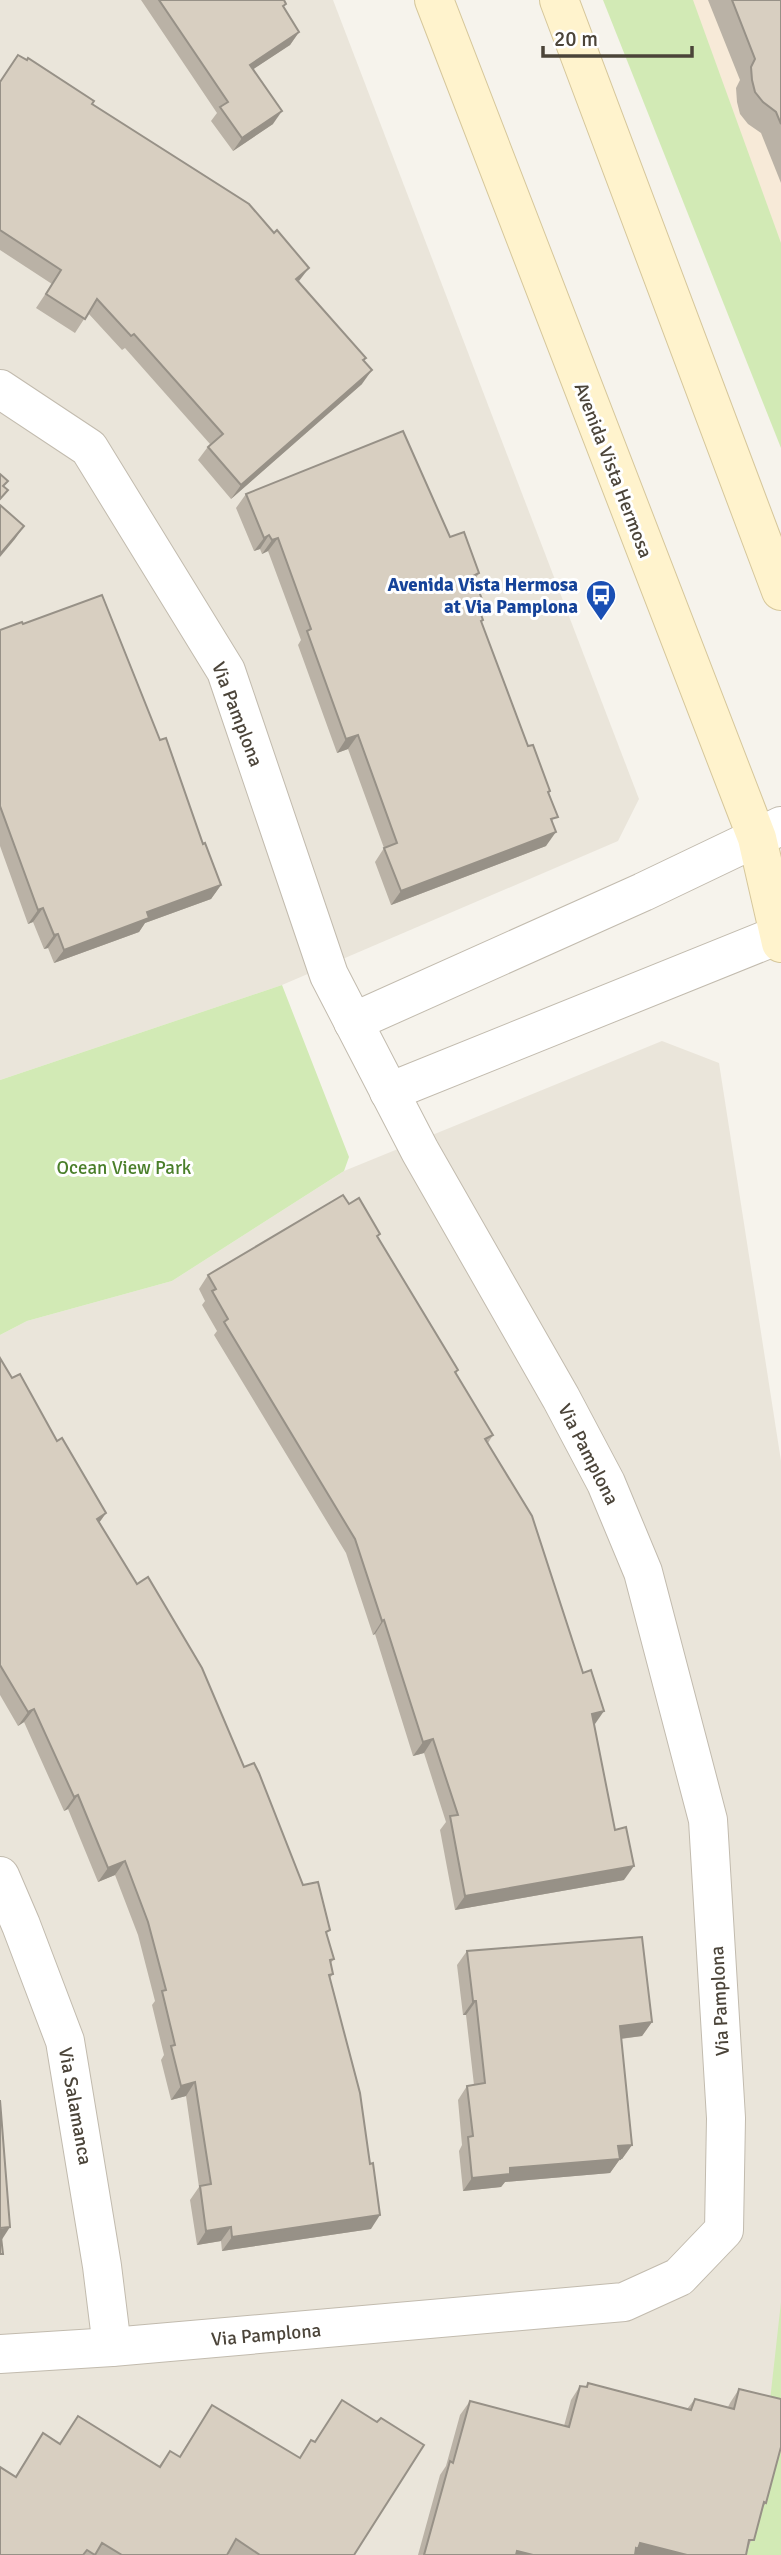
<svg xmlns="http://www.w3.org/2000/svg" width="781" height="2555" viewBox="0 0 781 2555" font-family="Signika,sans-serif">
<style>
.residential{fill:#eae5da}
.commercial{fill:#f7ead8}
.green{fill:#d2eab5}
.lines{fill:none;stroke-linecap:round;stroke-linejoin:round}
.minor-casing{stroke:#c2bbae;stroke-width:40}
.secondary-casing{stroke:#d6c79b;stroke-width:40}
.minor{stroke:#fff;stroke-width:38}
.secondary{stroke:#fff3cd;stroke-width:38}
.wall{fill:#bab2a6}
.shaded-wall{fill:#979187}
.building{fill:#d8cfc1;stroke:#979187;stroke-width:2}
.labels{text-anchor:middle;stroke-width:6;stroke-linejoin:round;paint-order:stroke}
.street-label{font-size:19px;fill:#4b4439;stroke:#fff}
.transit-label{font-size:19px;font-weight:bold;fill:#164399;stroke:#fff;text-anchor:end}
.park-label{font-size:19px;fill:#4a7f2a;stroke:#fff}
</style>
<rect width="100%" height="100%" fill="#f6f3ec"/>
<g class="residential">
<polygon points="0,0 333,0 639,799 618,841 282,985 0,1080"/>
<polygon points="662,1041 719,1063 781,1461 781,2555 0,2555 0,1335 27,1321 172,1281 344,1171"/>
</g>
<polygon class="commercial" points="665,0 781,0 781,297"/>
<g class="green">
<polygon points="603,0 693,0 781,243 781,448"/>
<polygon points="282,985 349,1157 344,1171 172,1281 27,1321 0,1335 0,1080"/>
<polygon points="781,2302 781,2555 746,2555 756,2526"/>
</g>
<g class="lines">
<g class="minor-casing">
<g id="minor">
<polyline points="0,389 89,448 226,671 329,975 420,1151 561,1398 606,1483 643,1572 708,1820 726,2118 724,2230 679,2277 624,2302 112,2347 0,2354"/>
<polyline points="353,1022 643,892 781,826"/>
<polyline points="389,1092 781,934"/>
<polyline points="0,1876 21,1925 65,2041 102,2266 112,2347"/>
</g>
</g>
<g class="secondary-casing">
<g id="secondary">
<polyline points="434,0 757,838 781,943"/>
<polyline points="559,0 781,591"/>
</g>
</g>
<use href="#minor" class="minor"/>
<use href="#secondary" class="secondary"/>
</g>
<g class="wall">
<polygon points="141,0 284,0 286,4 283,7 299,32 290,45 253,69 273,124 233,151 211,121 217,113"/>
<polygon points="708,0 781,0 781,183 761,133 748,124 740,114 737,102 736,88 740,80"/>
<polygon points="0,82 92,104 299,282 366,358 364,361 362,384 231,499 198,460 210,444 125,348 122,350 88,313 75,333 36,308 52,284 0,250"/>
<polygon points="246,494 450,537 479,573 475,580 480,613 483,620 481,623 528,746 550,791 549,793 553,824 546,846 391,905 375,862 384,848 348,749 337,753 298,645 301,640 268,551 262,554 260,549 254,551 236,508"/>
<polygon points="23,624 160,740 203,844 221,885 211,899 145,923 139,932 54,963 48,948 44,949 33,922 28,924 0,846 0,630"/>
<polygon points="349,1204 378,1237 458,1370 456,1374 493,1435 488,1443 594,1725 624,1880 455,1910 440,1830 446,1822 424,1753 413,1756 375,1634 373,1635 346,1553 214,1335 217,1331 202,1305 205,1301 199,1289 208,1275"/>
<polygon points="0,1358 12,1378 57,1441 106,1513 99,1523 244,1767 327,1935 334,1959 330,1964 333,1974 330,1978 371,2229 222,2251 221,2241 197,2245 190,2200 199,2187 186,2096 171,2100 161,2060 164,2055 152,2005 155,2001 138,1935 115,1875 98,1882 68,1809 64,1811 24,1722 18,1726 0,1695"/>
<polygon points="467,1951 652,2022 642,2036 621,2039 632,2145 622,2159 620,2159 610,2173 505,2182 501,2187 463,2191 459,2151 462,2145 458,2100 467,2086 474,2085 466,2015 463,2015 457,1965"/>
<polygon points="588,2383 687,2409 695,2399 728,2407 730,2403 739,2389 766,2503 762,2508 746,2555 418,2555 440,2475 446,2466 460,2415 470,2401 564,2426 571,2400 580,2386 586,2387"/>
<polygon points="342,2400 354,2555 229,2555 227,2554 227,2555 0,2555 15,2477 43,2433 60,2443 78,2416 159,2466 170,2451 179,2457 212,2405 299,2458 311,2440 315,2441"/>
</g>
<g class="shaded-wall">
<polygon points="299,32 290,45 240,78 250,65"/>
<polygon points="282,111 273,124 233,151 242,138"/>
<polygon points="309,268 299,281 296,279"/>
<polygon points="372,370 362,384 231,499 241,485"/>
<polygon points="24,526 15,539 0,557 0,554"/>
<polygon points="269,535 260,549 254,551 264,538"/>
<polygon points="278,538 268,551 262,554 272,540"/>
<polygon points="358,735 348,749 337,753 346,739"/>
<polygon points="556,832 546,846 391,905 401,891"/>
<polygon points="221,885 211,899 145,923 139,932 54,963 64,950 147,912"/>
<polygon points="43,908 33,922 28,924 38,910"/>
<polygon points="58,934 48,948 44,949 54,935"/>
<polygon points="106,1513 96,1527 97,1519"/>
<polygon points="384,1620 375,1634 373,1635 382,1621"/>
<polygon points="34,1709 24,1722 18,1726 28,1712"/>
<polygon points="604,1711 595,1724 582,1728 592,1714"/>
<polygon points="433,1739 424,1753 413,1756 423,1742"/>
<polygon points="78,1795 68,1809 64,1811 74,1797"/>
<polygon points="125,1861 115,1875 98,1882 108,1868"/>
<polygon points="634,1866 624,1880 455,1910 465,1896"/>
<polygon points="473,2001 476,2001 466,2015 463,2015"/>
<polygon points="652,2022 642,2036 610,2040 620,2026"/>
<polygon points="195,2082 186,2096 171,2100 181,2086"/>
<polygon points="632,2145 622,2159 608,2160 618,2146"/>
<polygon points="620,2159 610,2173 505,2182 501,2187 463,2191 472,2178 510,2168"/>
<polygon points="380,2215 371,2229 222,2251 232,2237"/>
<polygon points="10,2227 1,2241 0,2229"/>
<polygon points="231,2227 221,2241 197,2245 206,2231"/>
<polygon points="640,2543 687,2555 632,2555"/>
<polygon points="517,2551 533,2555 514,2555"/>
</g>
<g class="building">
<polygon points="159,0 284,0 286,4 283,6 299,32 250,65 282,111 242,138 220,107 228,102"/>
<polygon points="732,0 781,0 781,124 776,112 763,102 755,92 752,80 751,67 755,59"/>
<polygon points="18,55 27,60 28,58 94,101 92,104 249,204 274,233 277,230 309,268 296,279 366,358 363,360 372,370 241,485 208,447 223,434 134,334 131,336 97,299 85,319 46,294 61,270 0,230 0,82"/>
<polygon points="403,431 450,537 464,532 479,573 473,576 485,607 479,609 483,620 481,621 528,746 533,745 550,791 548,792 558,817 551,819 556,832 401,891 384,848 397,843 358,735 346,739 307,631 311,629 278,538 272,540 269,535 264,538 246,494"/>
<polygon points="0,474 8,481 3,486 8,490 0,499"/>
<polygon points="0,505 24,526 0,554"/>
<polygon points="102,595 160,740 166,738 203,844 205,843 221,885 147,912 149,918 64,950 58,934 54,935 43,908 38,910 0,806 0,630 22,622 23,624"/>
<polygon points="343,1195 349,1204 359,1198 380,1234 377,1236 458,1370 455,1372 493,1435 485,1439 532,1516 583,1673 591,1670 604,1711 592,1714 615,1830 626,1827 634,1866 465,1896 450,1816 458,1815 433,1739 423,1742 384,1620 382,1621 355,1539 224,1322 228,1319 212,1291 216,1289 208,1275"/>
<polygon points="0,1358 12,1378 20,1374 57,1441 62,1438 106,1513 97,1519 137,1584 148,1577 202,1668 244,1767 254,1763 259,1773 303,1885 318,1882 330,1930 326,1932 334,1959 330,1960 333,1974 329,1975 360,2093 370,2164 373,2163 380,2215 232,2237 231,2227 206,2231 200,2186 211,2184 195,2082 181,2086 171,2046 175,2045 162,1991 166,1990 148,1922 125,1861 108,1868 78,1795 74,1797 34,1709 28,1712 0,1665"/>
<polygon points="642,1937 652,2022 620,2026 632,2145 618,2146 620,2159 510,2168 510,2174 472,2178 468,2137 473,2136 467,2086 485,2083 476,2001 473,2001 467,1951"/>
<polygon points="0,2100 10,2227 0,2228 3,2254 0,2254"/>
<polygon points="588,2383 691,2410 695,2399 734,2409 739,2389 781,2399 781,2447 766,2503 764,2502 754,2540 749,2540 746,2555 687,2555 640,2543 638,2549 636,2548 635,2555 533,2555 517,2551 516,2555 424,2555 450,2461 453,2463 470,2401 569,2427 580,2386 587,2387"/>
<polygon points="342,2400 377,2422 381,2418 424,2445 354,2555 260,2555 236,2539 227,2555 122,2555 102,2543 95,2555 87,2550 83,2555 0,2555 0,2467 16,2477 43,2433 60,2444 78,2416 160,2467 170,2451 180,2457 212,2405 300,2458 311,2440 315,2442"/>
</g>
<defs>
<g id="bus-pin" transform="scale(1.575)"><path d="M0 17L-7.5 6A9.5 9.5 0 1 1 7.5 6Z" fill="#1a4fb4" stroke="#fff"/><path d="M-5-6H5V4H4V6H2V4H-2V6H-4V4H-5ZM-3.5-4V0h7V-4ZM-3.5 1.2v1.5H-2V1.2ZM2 1.2v1.5H3.5V1.2Z" fill="#fff"/></g>
</defs>
<g fill-rule="evenodd">
<use href="#bus-pin" x="601" y="595"/>
</g>
<g class="labels">
<g class="street-label">
<text transform="translate(614 470) rotate(69)" y="7">Avenida Vista Hermosa</text>
<text transform="translate(238 714) rotate(69)" y="7">Via Pamplona</text>
<text transform="translate(589 1454) rotate(63)" y="7">Via Pamplona</text>
<text transform="translate(719 2001) rotate(-93)" y="7">Via Pamplona</text>
<text transform="translate(76 2106) rotate(80)" y="7">Via Salamanca</text>
<text transform="translate(266 2334) rotate(-5)" y="7">Via Pamplona</text>
</g>
<g class="transit-label">
<text x="578" y="591">Avenida Vista Hermosa<tspan x="578" dy="22">at Via Pamplona</tspan></text>
</g>
<g class="park-label">
<text x="124" y="1174">Ocean View Park</text>
</g>
</g>
<path d="M543 46v10h149v-10" fill="none" stroke="#4b4439" stroke-width="3.5"/>
<text x="554" y="46" font-size="21" fill="#4b4439" stroke="#ffffff" stroke-width="5" paint-order="stroke">20 m</text>
</svg>
